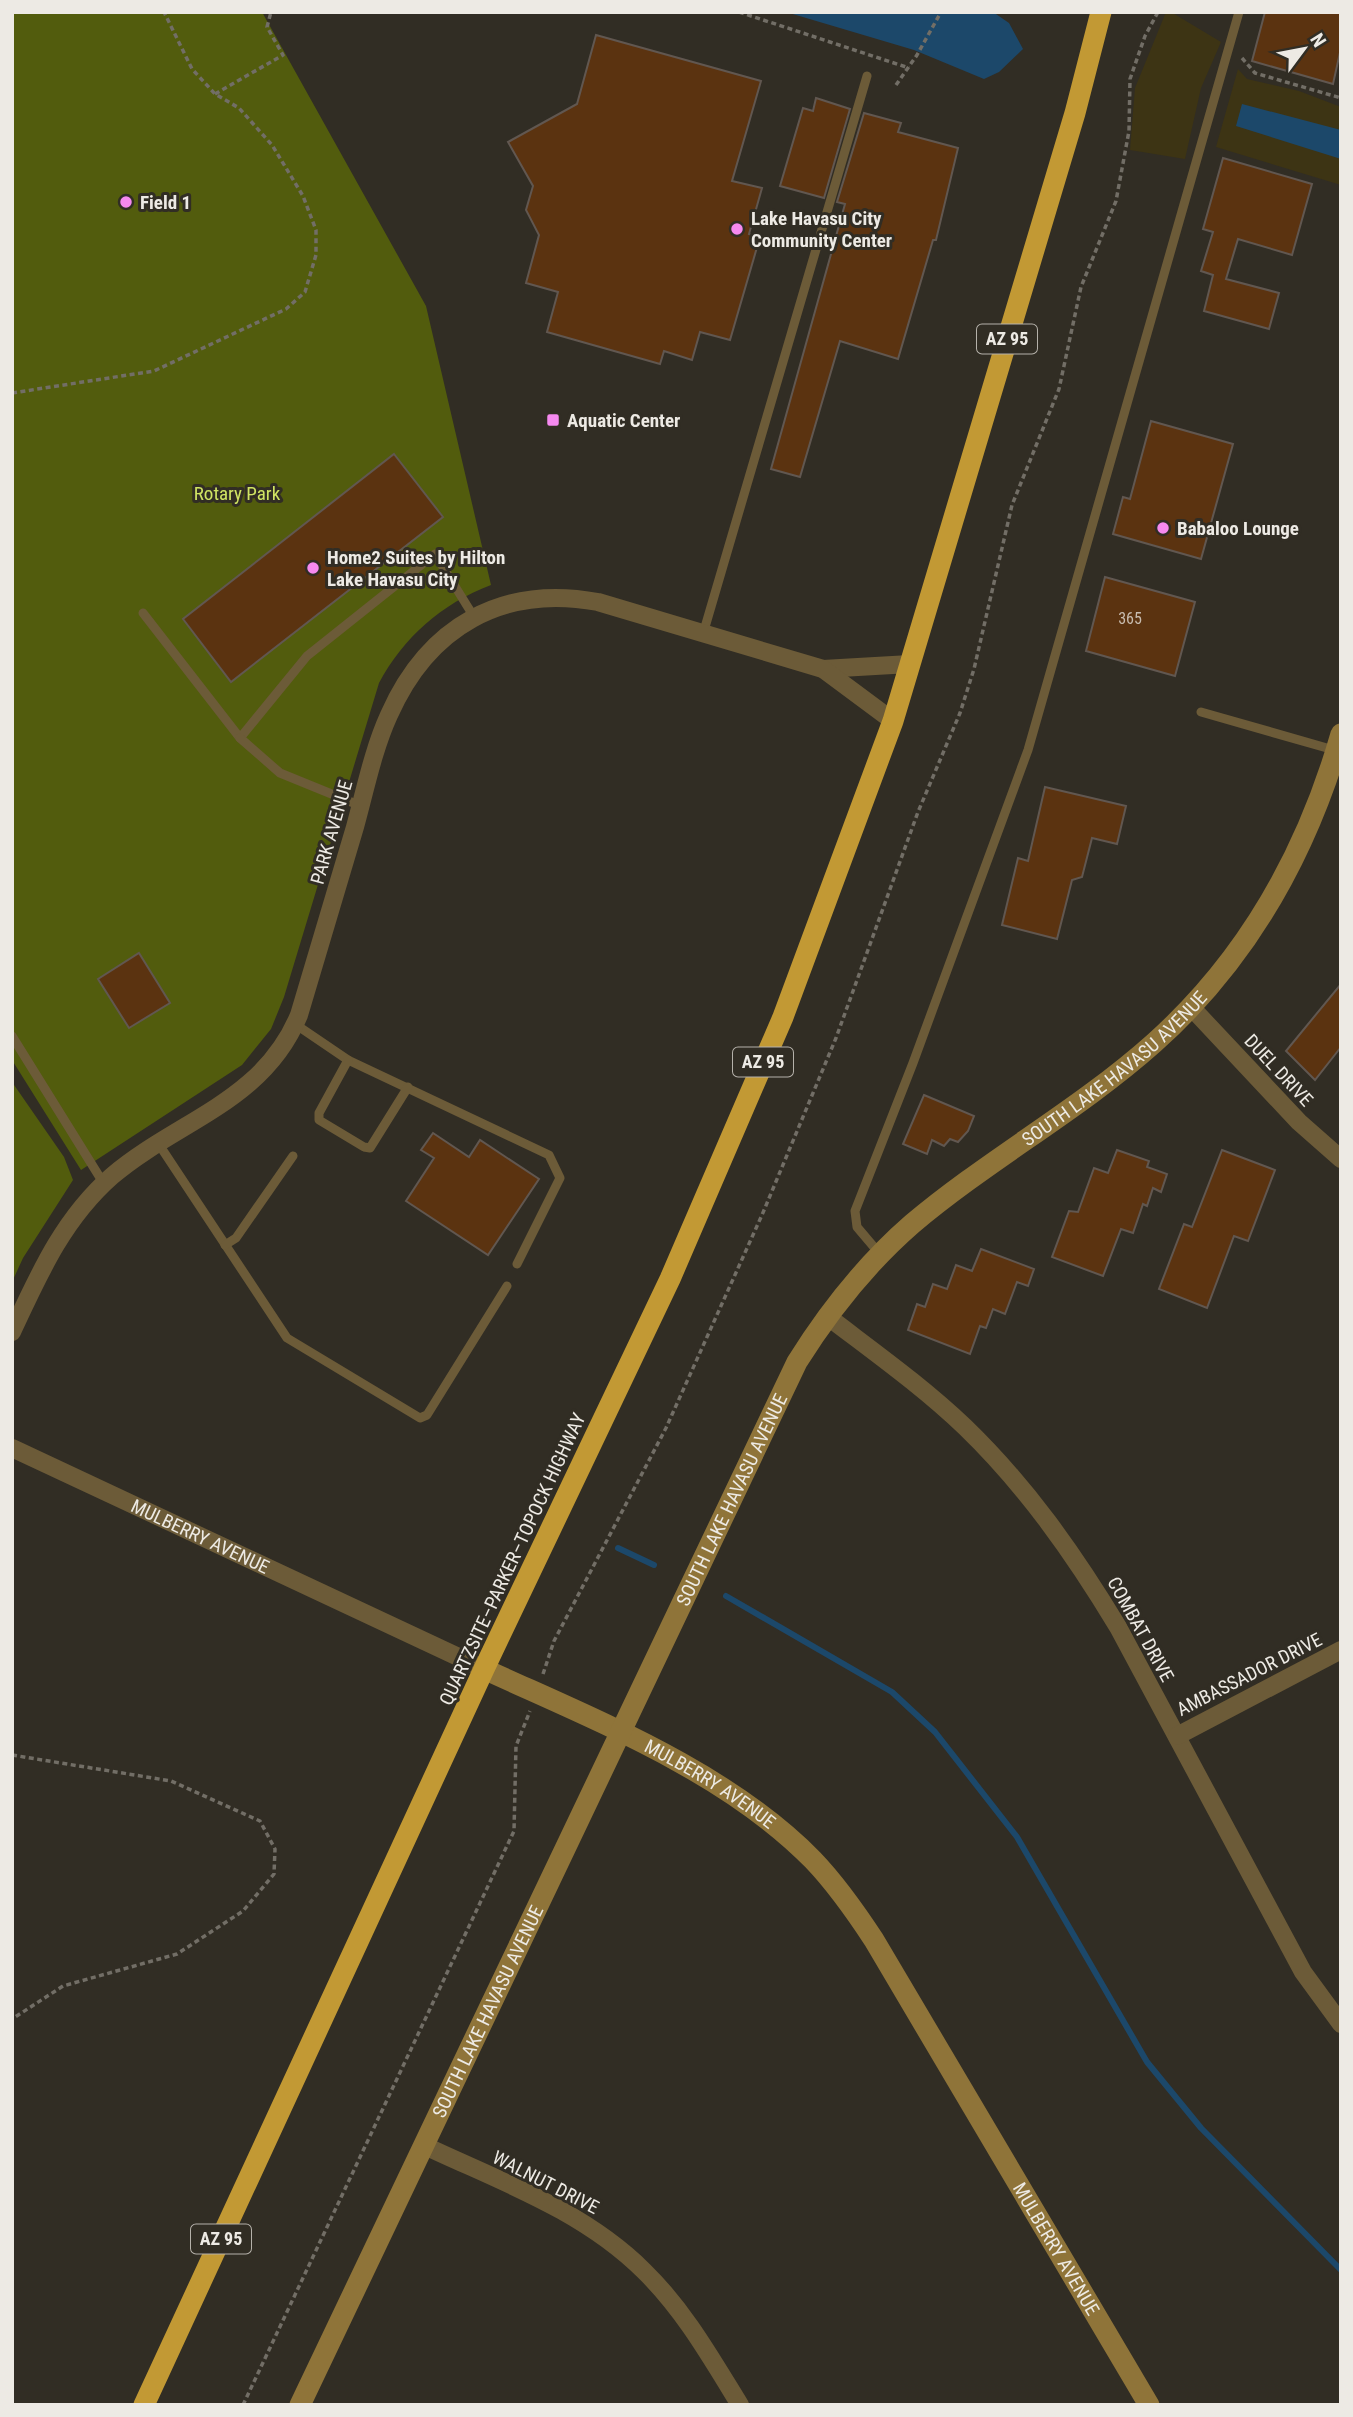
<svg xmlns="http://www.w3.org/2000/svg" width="1353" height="2417" viewBox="0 0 1353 2417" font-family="'Roboto Condensed',sans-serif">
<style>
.green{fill:#525c0d}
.sand{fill:#3d3414}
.water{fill:#1c486a}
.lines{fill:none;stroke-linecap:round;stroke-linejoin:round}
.stream{stroke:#1c486a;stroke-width:6}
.building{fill:#5b3310;stroke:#615750;stroke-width:2}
.path{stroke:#726e66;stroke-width:3.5;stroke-dasharray:5 3.5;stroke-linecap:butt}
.lane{stroke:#6c5b38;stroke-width:9}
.street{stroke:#6c5b38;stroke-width:18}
.secondary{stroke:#8f7439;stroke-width:21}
.highway{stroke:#c29934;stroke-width:21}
.poi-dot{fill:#f589ef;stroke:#312d24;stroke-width:2.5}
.labels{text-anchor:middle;stroke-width:6;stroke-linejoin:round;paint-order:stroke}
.number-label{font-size:16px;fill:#c8bcaf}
.shield{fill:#312d24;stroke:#b5b1aa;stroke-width:2}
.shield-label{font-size:18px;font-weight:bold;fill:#edeae4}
.poi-label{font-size:19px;font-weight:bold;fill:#edeae4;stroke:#312d24;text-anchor:start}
.park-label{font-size:19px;fill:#d0e463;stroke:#312d24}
.street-label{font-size:19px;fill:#edeae4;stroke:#312d24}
</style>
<rect width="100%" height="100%" fill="#312d24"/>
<g class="green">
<path d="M12 12H262L426 306 491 585C441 604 404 637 379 683L284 997 271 1029 242 1065 81 1170 12 1060Z"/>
<polygon points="12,1082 64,1157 73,1180 23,1258 12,1282"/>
</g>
<g class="sand">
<polygon points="1166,12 1171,12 1221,42 1201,88 1185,159 1130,150 1135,88"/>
<polygon points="1238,69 1247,79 1299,91 1341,107 1341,185 1216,147"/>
</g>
<g class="water">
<polygon points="786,12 993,12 1009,23 1023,49 999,72 984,79 914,50"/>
<polygon points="1242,104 1341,130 1341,159 1236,126"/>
</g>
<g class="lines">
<g class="stream">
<polyline points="618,1548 654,1565"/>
<polyline points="726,1596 892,1692 935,1732 1017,1837 1147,2062 1201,2128 1341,2270"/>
</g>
</g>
<g class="building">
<polygon points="1265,12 1341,12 1341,48 1333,84 1252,61"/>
<polygon points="596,35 761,81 732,181 762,188 749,234 760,237 730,340 700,332 692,360 664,351 660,364 547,332 558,292 526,283 539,235 526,210 533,186 508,142 577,104"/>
<polygon points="816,98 850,109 824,198 780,186 803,108 813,111"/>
<polygon points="864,113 901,123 898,132 958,148 936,240 933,240 898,359 840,341 800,477 771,469 845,204 837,202"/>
<polygon points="1223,158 1312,184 1292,255 1238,239 1226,279 1279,293 1269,329 1204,311 1213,275 1201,271 1213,232 1203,229"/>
<polygon points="1151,421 1233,444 1201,559 1113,534 1123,497 1130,499"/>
<polygon points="394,454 443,517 231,682 183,619"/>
<polygon points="1105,577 1195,602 1175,676 1086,651"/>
<polygon points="1045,787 1126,806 1117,844 1092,838 1082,877 1072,880 1057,939 1002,925 1018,858 1028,861"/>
<polygon points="139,953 170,1003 129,1028 98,979"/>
<polygon points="1341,984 1341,1047 1315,1080 1286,1051"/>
<polygon points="924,1095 974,1116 968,1131 958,1142 950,1139 944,1146 932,1140 927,1154 903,1144"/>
<polygon points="433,1133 469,1157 480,1140 539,1179 488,1255 406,1201 434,1158 421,1150"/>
<polygon points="1117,1150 1149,1161 1147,1167 1167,1174 1161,1192 1153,1188 1147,1206 1143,1204 1133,1233 1121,1229 1103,1276 1052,1257 1069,1211 1078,1212 1094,1168 1108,1173"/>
<polygon points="1222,1150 1275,1170 1248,1241 1234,1236 1207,1308 1159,1289 1184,1224 1192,1227"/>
<polygon points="981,1249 1034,1269 1028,1286 1017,1282 1005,1314 993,1309 986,1328 980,1326 970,1354 908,1330 917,1304 925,1307 933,1284 947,1289 956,1265 972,1271"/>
</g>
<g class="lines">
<g class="path">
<polyline points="739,12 909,68"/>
<polyline points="1242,58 1255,73 1341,98"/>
<polyline points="896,85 917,55 941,12"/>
<polyline points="215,94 283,55 267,27 271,12"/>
<polyline points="12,393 154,371 286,309 305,292 316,255 316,230 303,196 272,145 239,108 215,94 192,69 164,12"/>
<polyline points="543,1674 554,1641 666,1428 762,1215 836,1038 918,812 960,713 974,669 1012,505 1059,389 1081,287 1116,201 1129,131 1130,79 1145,36 1158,12"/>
<polyline points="12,1755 171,1781 260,1821 275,1849 274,1874 243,1911 177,1954 63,1986 12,2019"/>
<polyline points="243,2405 514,1831 516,1746 530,1711"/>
</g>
<g class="lane">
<polyline points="143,613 240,738 307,656 435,554 474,617"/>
<polyline points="703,634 867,76"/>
<polyline points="1201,712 1334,750"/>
<polyline points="240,738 280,773 361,806"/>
<polyline points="295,1024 348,1060 549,1155 560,1178 517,1264"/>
<polyline points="12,1036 104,1184"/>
<polyline points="348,1060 319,1113 319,1120 364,1147 370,1148 408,1087"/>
<polyline points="158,1143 287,1338 420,1418 427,1415 507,1286"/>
<polyline points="225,1245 236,1238 293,1156"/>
<polyline points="879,1253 857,1227 855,1211 913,1063 1028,750 1239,12"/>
</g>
<g class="street">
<polyline points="823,669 910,664"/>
<polyline points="1191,1007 1299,1122 1341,1159"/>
<path d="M827 1316C874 1352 922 1386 965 1427 1026 1486 1074 1554 1118 1627L1303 1972 1341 2024"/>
<path d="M12 1332C39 1274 63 1219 112 1176 178 1120 263 1102 299 1015 318 953 336 890 355 827 365 791 373 750 389 715 428 627 502 584 598 602L823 669 893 721"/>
<path id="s1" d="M12 1448 484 1669"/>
<polyline points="1177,1736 1341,1650"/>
<path d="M423 2145C499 2181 583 2210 644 2271 684 2310 711 2358 740 2405"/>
</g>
<g class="secondary">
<path id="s2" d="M484 1669C595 1720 726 1771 813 1860 836 1884 855 1911 874 1940L1149 2405"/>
<path id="s3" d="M300 2405 797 1362C829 1311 866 1264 912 1224 989 1159 1079 1110 1154 1043 1247 960 1307 852 1341 734"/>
</g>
<polyline class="highway" points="144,2405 484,1669 670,1279 783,1017 893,721 1075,113 1101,12"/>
</g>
<g class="poi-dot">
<circle cx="126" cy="202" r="7"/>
<circle cx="737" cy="229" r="7"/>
<rect x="546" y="413" width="14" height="14" rx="3.5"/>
<circle cx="1163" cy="528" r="7"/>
<circle cx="313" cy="568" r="7"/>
</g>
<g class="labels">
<g class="number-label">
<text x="1130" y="624">365</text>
</g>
<g class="shield">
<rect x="977" y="324.5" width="60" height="29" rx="5"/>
<rect x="733" y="1047.5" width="60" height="29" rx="5"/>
<rect x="191" y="2224.5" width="60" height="29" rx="5"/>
</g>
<g class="shield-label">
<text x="1007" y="345">AZ 95</text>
<text x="763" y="1068">AZ 95</text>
<text x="221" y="2245">AZ 95</text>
</g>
<g class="poi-label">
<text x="140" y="209">Field 1</text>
<text x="751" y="225">Lake Havasu City<tspan x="751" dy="22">Community Center</tspan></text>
<text x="567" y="427">Aquatic Center</text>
<text x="1177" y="535">Babaloo Lounge</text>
<text x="327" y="564">Home2 Suites by Hilton<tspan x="327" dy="22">Lake Havasu City</tspan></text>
</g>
<g class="park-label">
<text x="237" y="500">Rotary Park</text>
</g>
<g class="street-label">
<text transform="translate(331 832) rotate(-74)" y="7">PARK AVENUE</text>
<text dy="7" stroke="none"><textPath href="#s3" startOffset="1591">SOUTH LAKE HAVASU AVENUE</textPath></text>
<text transform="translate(1279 1070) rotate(47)" y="7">DUEL DRIVE</text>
<text dy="7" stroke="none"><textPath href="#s3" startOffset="1003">SOUTH LAKE HAVASU AVENUE</textPath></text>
<text dy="7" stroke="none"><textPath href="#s1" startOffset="208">MULBERRY AVENUE</textPath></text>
<text transform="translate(512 1559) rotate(-65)" y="7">QUARTZSITE–PARKER–TOPOCK HIGHWAY</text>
<text transform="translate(1141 1629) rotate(61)" y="7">COMBAT DRIVE</text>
<text transform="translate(1249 1674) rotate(-27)" y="7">AMBASSADOR DRIVE</text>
<text dy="7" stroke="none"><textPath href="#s2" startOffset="254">MULBERRY AVENUE</textPath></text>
<text dy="7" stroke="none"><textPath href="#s3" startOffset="436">SOUTH LAKE HAVASU AVENUE</textPath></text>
<text transform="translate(546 2182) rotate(27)" y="7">WALNUT DRIVE</text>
<text dy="7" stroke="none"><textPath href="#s2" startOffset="842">MULBERRY AVENUE</textPath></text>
</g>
</g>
<rect width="1353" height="2417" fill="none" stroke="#edeae4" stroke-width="28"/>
<g transform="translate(1304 49) rotate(58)" stroke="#312d24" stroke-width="5" paint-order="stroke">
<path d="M0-5L12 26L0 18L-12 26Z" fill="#edeae4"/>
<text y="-10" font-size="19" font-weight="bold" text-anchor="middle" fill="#edeae4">N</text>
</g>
</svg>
